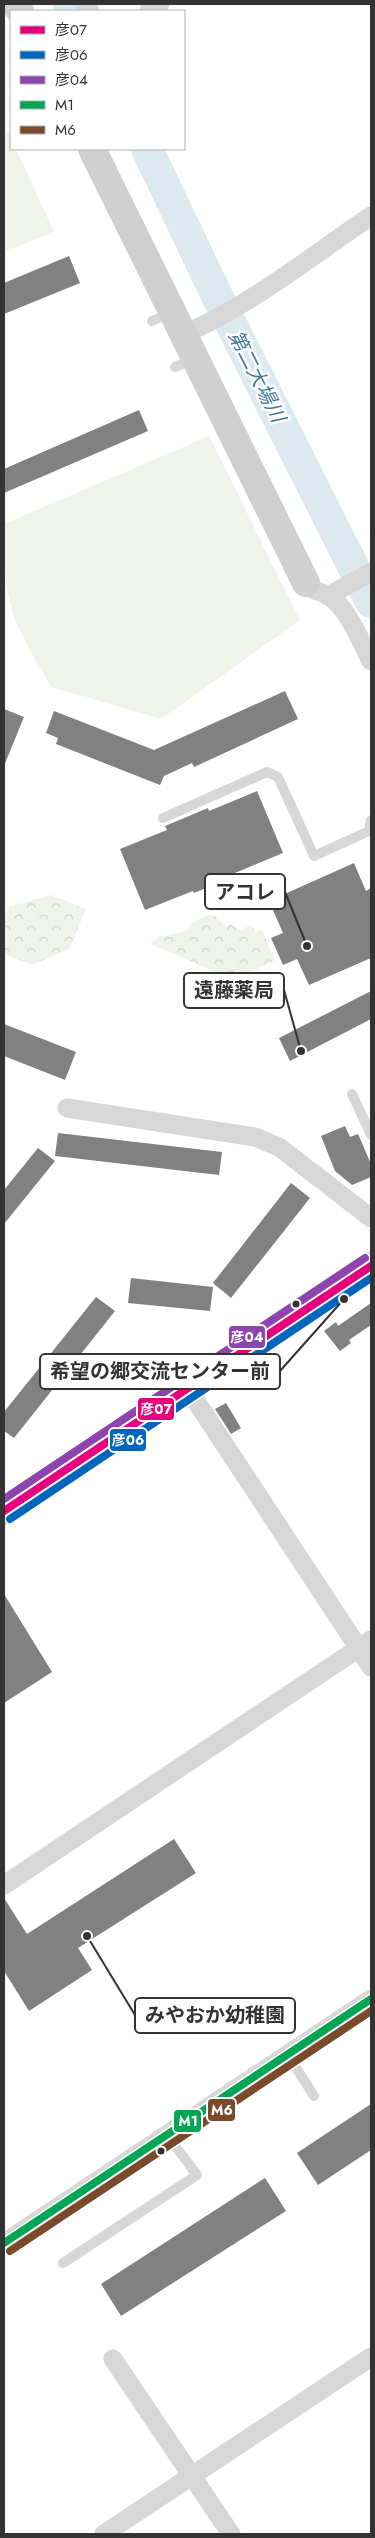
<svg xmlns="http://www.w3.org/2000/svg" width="375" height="2538" viewBox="0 0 375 2538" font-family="Jost,'Noto Sans JP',sans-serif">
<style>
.park{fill:url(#park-crowns)}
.pitch{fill:#f0f3ec}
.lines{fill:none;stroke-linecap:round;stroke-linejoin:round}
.river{stroke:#dceaf0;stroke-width:32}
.building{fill:#818181}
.lane{stroke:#d7d7d7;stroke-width:10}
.street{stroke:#d7d7d7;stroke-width:19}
.secondary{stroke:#d0d0d0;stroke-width:28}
.bus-1-casing{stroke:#fff;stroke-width:11}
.bus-2-casing{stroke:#fff;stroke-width:11}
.bus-3-casing{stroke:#fff;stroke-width:11}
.bus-4-casing{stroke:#fff;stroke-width:11}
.bus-5-casing{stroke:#fff;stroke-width:11}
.bus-1{stroke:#e5007d;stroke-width:8}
.bus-2{stroke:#0065bd;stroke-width:8}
.bus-3{stroke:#8e44ad;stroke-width:8}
.bus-4{stroke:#00a651;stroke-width:8}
.bus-5{stroke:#7a4b2a;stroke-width:8}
.bus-dot{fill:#333;stroke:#fff;stroke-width:2}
.labels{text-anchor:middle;stroke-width:5;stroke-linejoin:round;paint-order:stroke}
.water-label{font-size:20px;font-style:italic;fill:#447992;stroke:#fff}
.leader{fill:none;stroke:#333;stroke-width:2}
.callout-dot{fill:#333;stroke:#fff;stroke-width:2}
.callout{fill:#fff;stroke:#333;stroke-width:2}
.callout-label{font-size:20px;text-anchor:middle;font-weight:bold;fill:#333}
.line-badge{stroke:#fff;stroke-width:2}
.badge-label{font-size:14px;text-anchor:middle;font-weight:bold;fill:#fff}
</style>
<defs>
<pattern id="park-crowns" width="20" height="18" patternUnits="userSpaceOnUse" patternTransform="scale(1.25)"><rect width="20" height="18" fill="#f0f3ec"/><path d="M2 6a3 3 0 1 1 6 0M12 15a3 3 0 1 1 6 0" fill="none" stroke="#ced1cb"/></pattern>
</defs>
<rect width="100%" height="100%" fill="#fff"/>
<g class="park">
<polygon points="51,895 86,909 69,949 32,965 4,954 4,911 7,912 9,907"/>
<polygon points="208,915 215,916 226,927 230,924 240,930 251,925 255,932 262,930 275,960 247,974 255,989 150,944 159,937 187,931 193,922"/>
</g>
<g class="pitch">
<polygon points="8,131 11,137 11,149 16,149 54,232 4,252 4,133"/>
<path d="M209 436 300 620 161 719 51 687C39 665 24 642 15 619 4 590 4 555 4 524Z"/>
</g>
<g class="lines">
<g class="river">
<polyline points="69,4 73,11"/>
<polyline points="147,149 216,294 371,602"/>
</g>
</g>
<g class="building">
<polygon points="69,256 80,283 4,314 4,283"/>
<polygon points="139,410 148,431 4,493 4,469"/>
<polygon points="285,691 298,719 194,767 192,763 164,776 160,785 56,744 58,738 46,733 54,711 154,750"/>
<polygon points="4,709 24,717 4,766"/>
<polygon points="257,791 283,853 225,877 226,880 194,893 193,891 145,910 120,849 167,830 165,826 208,808 209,811"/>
<polygon points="354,863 366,891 371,888 371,958 309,985 297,959 283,965 271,938 283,933 269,901"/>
<polygon points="371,991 371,1019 290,1061 279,1038"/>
<polygon points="4,1024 76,1052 65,1080 4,1056"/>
<polygon points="345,1126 350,1137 358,1134 371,1164 371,1177 352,1185 335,1171 321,1136"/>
<polygon points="58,1133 222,1152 219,1175 55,1156"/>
<polygon points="38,1148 55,1161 4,1224 4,1190"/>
<polygon points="291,1183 310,1198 231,1298 213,1283"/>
<polygon points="131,1278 213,1287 210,1311 128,1303"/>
<polygon points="96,1297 115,1311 14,1438 4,1431 4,1412"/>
<polygon points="371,1303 371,1325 349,1340 351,1343 340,1351 324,1331 336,1322 338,1326"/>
<polygon points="226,1403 241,1428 231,1434 215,1409"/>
<polygon points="4,1594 52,1672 4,1703"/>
<polygon points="174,1839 196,1873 78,1948 92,1970 29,2011 4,1971 4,1898 27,1934"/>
<polygon points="371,2104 371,2150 318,2185 297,2153"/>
<polygon points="265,2178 286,2211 121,2316 101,2284"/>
</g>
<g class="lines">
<g class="lane">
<polyline points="152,321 171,313"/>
<polyline points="175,367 195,359"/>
<polyline points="163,818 267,772 278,777 314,856 369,831 371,820"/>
<polyline points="352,1094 371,1135"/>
<polyline points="288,2055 314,2096"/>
<polyline points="63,2263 197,2175 167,2135"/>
</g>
<g class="street">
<polyline points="85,4 90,11"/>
<polyline points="149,11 160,4"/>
<path d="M184 334C248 307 313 255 371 216"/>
<path d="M306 583C313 593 320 590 329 596 349 610 360 640 371 661"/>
<polyline points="328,596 371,572"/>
<polyline points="67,1108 255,1137 279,1147 371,1218"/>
<polyline points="188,1389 371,1667"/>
<polyline points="4,1885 371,1640"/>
<polyline points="4,2243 371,1999"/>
<polyline points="113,2359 231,2534"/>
<polyline points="104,2534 371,2357"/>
</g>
<g class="secondary">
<polyline points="15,4 20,11"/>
<polyline points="92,149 306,583"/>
<polyline points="4,1511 371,1266"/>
</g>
<g class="bus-1-casing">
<polyline id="bus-1" points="4,1511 371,1266"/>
</g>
<g class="bus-2-casing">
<polyline id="bus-2" points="10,1519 371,1278"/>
</g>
<g class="bus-3-casing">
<polyline id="bus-3" points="4,1499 365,1258"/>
</g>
<g class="bus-4-casing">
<polyline id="bus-4" points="4,2243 371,1999"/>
</g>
<g class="bus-5-casing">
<polyline id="bus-5" points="10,2251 371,2011"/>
</g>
<use href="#bus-1" class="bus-1"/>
<use href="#bus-2" class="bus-2"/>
<use href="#bus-3" class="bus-3"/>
<use href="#bus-4" class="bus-4"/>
<use href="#bus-5" class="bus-5"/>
</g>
<g class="bus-dot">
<circle cx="296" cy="1304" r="4.5"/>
<circle cx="161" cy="2151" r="4.5"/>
</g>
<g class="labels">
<g class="water-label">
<text transform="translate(257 376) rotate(63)" y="7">第二大場川</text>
</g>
</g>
<path class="leader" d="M307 946L285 892M301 1051L284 990M344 1299L280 1371M87 1936L135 2015"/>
<g class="callout-dot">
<circle cx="307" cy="946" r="5"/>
<circle cx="301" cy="1051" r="5"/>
<circle cx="344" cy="1299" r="5"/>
<circle cx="87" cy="1936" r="5"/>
</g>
<g class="callout">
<rect x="205" y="874" width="80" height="35" rx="5"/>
<rect x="184" y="973" width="100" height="35" rx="5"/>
<rect x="40" y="1354" width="240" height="35" rx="5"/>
<rect x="135" y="1998" width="160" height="35" rx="5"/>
</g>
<g class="callout-label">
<text x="245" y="899">アコレ</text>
<text x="234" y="997">遠藤薬局</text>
<text x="160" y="1378">希望の郷交流センター前</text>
<text x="215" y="2022">みやおか幼稚園</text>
</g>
<g class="line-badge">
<rect x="228" y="1325" width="38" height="24" rx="5" fill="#8e44ad"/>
<rect x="137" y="1397" width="38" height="24" rx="5" fill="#e5007d"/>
<rect x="109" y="1428" width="38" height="24" rx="5" fill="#0065bd"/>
<rect x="207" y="2098" width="29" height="24" rx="5" fill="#7a4b2a"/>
<rect x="173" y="2109" width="29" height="24" rx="5" fill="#00a651"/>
</g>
<g class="badge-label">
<text x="247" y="1342">彦04</text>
<text x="156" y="1414">彦07</text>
<text x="128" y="1445">彦06</text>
<text x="222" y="2115">M6</text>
<text x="188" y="2126">M1</text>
</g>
<rect width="375" height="2538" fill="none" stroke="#333333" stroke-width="10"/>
<rect x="10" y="10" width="175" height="140" fill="#ffffff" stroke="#adadad"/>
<rect x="20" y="26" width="25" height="8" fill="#e5007d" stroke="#adadad"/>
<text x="55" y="35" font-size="15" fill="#333333">彦07</text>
<rect x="20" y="51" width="25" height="8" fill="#0065bd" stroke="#adadad"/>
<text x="55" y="60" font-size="15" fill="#333333">彦06</text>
<rect x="20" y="76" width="25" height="8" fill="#8e44ad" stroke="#adadad"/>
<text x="55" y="85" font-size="15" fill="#333333">彦04</text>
<rect x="20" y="101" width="25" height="8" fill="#00a651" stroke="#adadad"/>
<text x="55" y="110" font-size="15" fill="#333333">M1</text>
<rect x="20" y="126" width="25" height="8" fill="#7a4b2a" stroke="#adadad"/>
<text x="55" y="135" font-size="15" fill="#333333">M6</text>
</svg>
